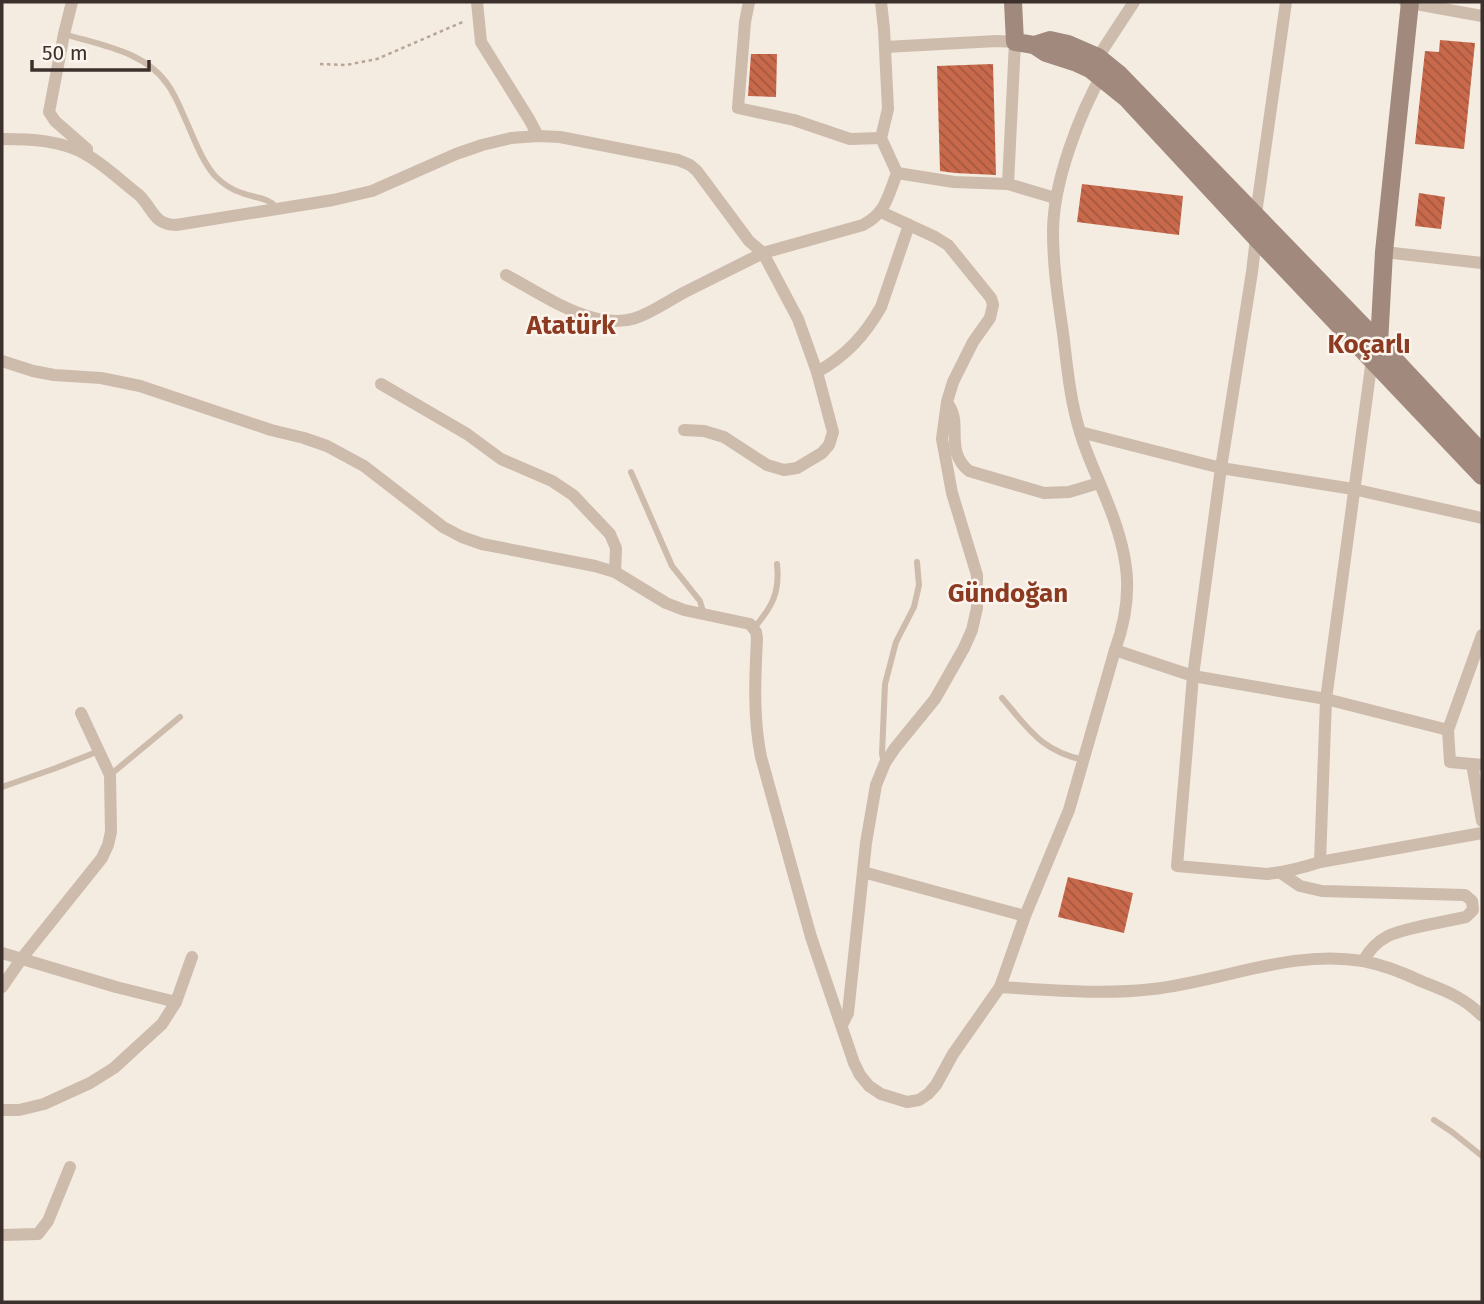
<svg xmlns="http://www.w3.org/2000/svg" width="1484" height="1304" viewBox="0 0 1484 1304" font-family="'Fira Sans',sans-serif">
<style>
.building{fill:url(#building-back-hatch)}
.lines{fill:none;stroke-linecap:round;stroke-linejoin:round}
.path{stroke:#b9a596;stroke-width:2.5;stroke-dasharray:3.5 3.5;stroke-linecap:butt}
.lane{stroke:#cdbbac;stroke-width:6}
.street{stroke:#cdbbac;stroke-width:12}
.secondary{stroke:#a18a7d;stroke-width:18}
.labels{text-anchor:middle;stroke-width:5;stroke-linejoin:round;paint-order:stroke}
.district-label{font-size:26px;font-weight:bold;fill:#8c3b22;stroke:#fbf5ee}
</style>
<defs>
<pattern id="building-back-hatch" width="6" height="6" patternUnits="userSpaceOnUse" patternTransform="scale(1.75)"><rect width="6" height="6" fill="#c8694b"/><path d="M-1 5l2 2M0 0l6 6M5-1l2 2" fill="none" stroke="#a4573f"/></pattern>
</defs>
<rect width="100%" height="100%" fill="#f4ebe1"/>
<g class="building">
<polygon points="1440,40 1475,43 1464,149 1415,144 1425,51 1439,52"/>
<polygon points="751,54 777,54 776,97 748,96"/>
<polygon points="993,64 996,175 955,173 940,171 937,66"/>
<polygon points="1082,184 1183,196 1179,235 1077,222"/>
<polygon points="1419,193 1445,197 1441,229 1415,226"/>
<polygon points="1068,877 1133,893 1124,933 1058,917"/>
</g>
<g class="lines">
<polyline class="path" points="320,64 346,65 377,59 465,21"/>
<g class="lane">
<path d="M64 34C100 45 145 51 168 85 176 96 181 110 187 123 195 141 202 161 215 176 222 183 232 190 242 193 254 198 267 197 276 207"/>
<polyline points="631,472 672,566 700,601 704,615"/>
<path d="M754 628C772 607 780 593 777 564"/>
<path d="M1002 698C1029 729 1041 751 1084 760"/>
<polyline points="884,762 882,754 885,684 896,642 914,607 919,585 917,562"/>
<polyline points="110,775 180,717"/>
<polyline points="2,787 56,768 99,751"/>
<polyline points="1434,1120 1452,1132 1482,1156"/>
</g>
<g class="street">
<polyline points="72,2 64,34 49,112 55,121 87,149 87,154"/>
<polyline points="477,2 481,42 529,119 538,136"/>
<polyline points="749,2 745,22 738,108 794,120 850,139 881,138"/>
<path d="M1286 2 1256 214V238L1252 272 1221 468 1193 676 1177 866 1267 874C1286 872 1302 868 1320 862L1482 833"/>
<polyline points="1405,2 1482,16"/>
<polyline points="885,47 997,41 1015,42 1008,184"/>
<polyline points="1098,57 1134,2"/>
<path d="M2 139C30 139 62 140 87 155 106 166 122 182 139 195 154 210 153 224 176 225L333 200 372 191 456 154 482 145 511 138 538 136 560 137 678 160 690 165 697 171 749 241 763 253 863 225C886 213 888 196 897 173L881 138 888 109 884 29 881 2"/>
<polyline points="897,173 954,182 1008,184 1055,198"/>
<polyline points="1384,252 1482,263"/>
<path d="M506 275C534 290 563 310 594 318 634 329 653 309 685 292 711 279 737 266 763 253L798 319 817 372 833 432 829 445 822 453 797 468 784 470 767 465 724 437 704 431 684 430"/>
<path d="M2 361 33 371 54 375 101 378 140 386 271 430 304 438 327 446 364 466 443 527 462 537 482 544 595 566 615 572 666 603 684 610 750 624 756 632 757 638C755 678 753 717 761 757L811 937 854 1063 860 1075 869 1086 881 1094 907 1102 919 1100 928 1094 936 1085 953 1054 1000 987 1025 916 1069 810 1115 650C1135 595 1129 555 1107 501 1098 478 1087 456 1080 432 1070 400 1067 366 1063 333 1058 299 1053 266 1053 232 1053 183 1079 114 1104 71"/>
<path d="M817 372C846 356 865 335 881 307L909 225"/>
<polyline points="381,384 467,434 501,459 552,481 573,495 610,534 616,548 615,572"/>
<path d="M947 403C964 423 943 449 969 471L1044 493 1069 492 1099 483"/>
<polyline points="1080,432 1221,468 1353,489 1482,518"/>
<polyline points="1482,635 1448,730 1450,762 1482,765"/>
<polyline points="1115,650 1193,676 1326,699 1448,730"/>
<polyline points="1472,764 1482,821"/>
<polyline points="1320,862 1326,699 1372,359"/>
<polyline points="863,872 1025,916"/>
<path d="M1281 873 1300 886 1322 891 1465 895 1472 901 1473 910 1466 917C1451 920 1437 923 1422 926 1395 932 1378 935 1363 961"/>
<polyline points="2,953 116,987 176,1002"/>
<polyline points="2,987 22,958 102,858 108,845 111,832 110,775 81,713"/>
<path d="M1000 987C1051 990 1102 995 1153 989 1223 981 1292 949 1363 961 1384 965 1404 973 1423 982 1446 991 1465 998 1482 1016"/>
<polyline points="842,1025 848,1013 866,843 876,785 885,763 895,748 935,699 964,648 972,630 977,608 977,575 952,493 942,439 947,402 953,382 973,342 990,318 993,305 991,298 948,245 935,237 881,212"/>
<polyline points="2,1110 19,1110 44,1104 90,1083 114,1068 162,1024 176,1002 192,957"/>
<polyline points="2,1235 38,1234 48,1221 70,1167"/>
</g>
<g class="secondary">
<polyline points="1013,2 1015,42 1034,45 1050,40 1068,44 1098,57 1119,74 1364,327 1482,453"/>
<polyline points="1034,45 1046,53 1077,63 1090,69 1126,98 1256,238 1482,476"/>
<polyline points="1376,350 1379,344 1384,252 1410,2"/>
</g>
</g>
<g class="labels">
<g class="district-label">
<text x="571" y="334">Atatürk</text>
<text x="1369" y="353">Koçarlı</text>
<text x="1008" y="602">Gündoğan</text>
</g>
</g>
<rect width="1484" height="1304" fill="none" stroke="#3b302b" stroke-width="7"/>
<path d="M32 60v10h117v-10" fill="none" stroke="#3b302b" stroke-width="3.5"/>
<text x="42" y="60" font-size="21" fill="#3b302b" stroke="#fbf5ee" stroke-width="5" paint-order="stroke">50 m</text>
</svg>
